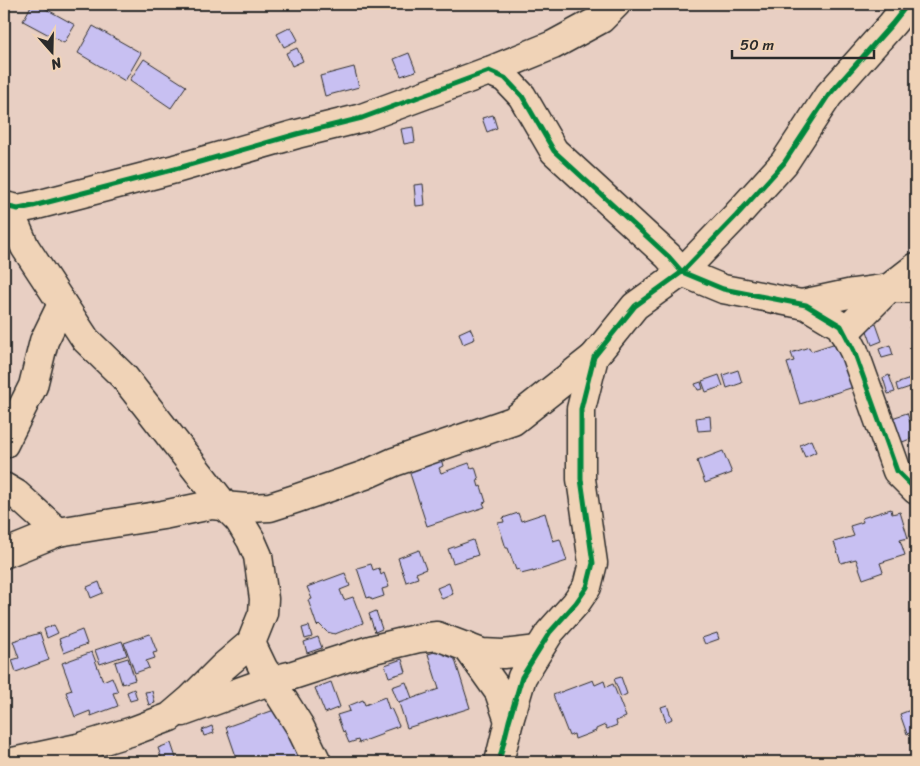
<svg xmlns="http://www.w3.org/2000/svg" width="920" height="766" viewBox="0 0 920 766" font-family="Sriracha,sans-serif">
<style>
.building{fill:#c8c0f2;stroke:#2b2b2b}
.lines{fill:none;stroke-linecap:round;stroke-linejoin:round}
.minor-casing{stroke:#2b2b2b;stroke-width:31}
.minor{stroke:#f0d3b7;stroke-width:28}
.cycleway-casing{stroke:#f0d3b7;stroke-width:8}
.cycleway{stroke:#00873e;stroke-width:5}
</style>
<rect width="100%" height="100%" fill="#e8cfc3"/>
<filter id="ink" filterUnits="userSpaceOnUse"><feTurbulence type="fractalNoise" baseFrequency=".02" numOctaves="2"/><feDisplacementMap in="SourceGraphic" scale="10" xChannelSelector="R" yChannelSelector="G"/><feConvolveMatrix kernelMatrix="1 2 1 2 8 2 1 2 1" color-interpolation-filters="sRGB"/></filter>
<g filter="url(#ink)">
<g class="building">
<polygon points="32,4 37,4 75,25 64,43 23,21"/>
<polygon points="93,26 141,53 125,81 78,53"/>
<polygon points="291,27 298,40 284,47 277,34"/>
<polygon points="297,48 303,61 292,66 286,53"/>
<polygon points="409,53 416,71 401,76 394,59"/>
<polygon points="144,59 186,86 171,108 130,80"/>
<polygon points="354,67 359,87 325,96 320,76"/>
<polygon points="493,115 497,128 487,132 482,118"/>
<polygon points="413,127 415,142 404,144 401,129"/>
<polygon points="423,184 425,205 416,206 414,185"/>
<polygon points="876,324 882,341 872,345 866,328"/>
<polygon points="916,324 916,349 909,327"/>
<polygon points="470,328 475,339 463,344 459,333"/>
<polygon points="839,342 857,386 800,404 787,363 794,361 791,353 809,347 811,351"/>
<polygon points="890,345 893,355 882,358 879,349"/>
<polygon points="738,370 742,383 727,388 723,375"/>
<polygon points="719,375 723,386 706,392 702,381"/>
<polygon points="889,375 895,392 888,394 883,378"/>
<polygon points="913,378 916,385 898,391 896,384"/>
<polygon points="701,382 703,389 698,390 695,384"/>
<polygon points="907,413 915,437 900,443 892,418"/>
<polygon points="710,416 711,430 698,431 696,418"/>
<polygon points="811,440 816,452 805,457 800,445"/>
<polygon points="723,451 732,473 705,483 697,461"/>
<polygon points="440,455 443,466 439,468 441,473 469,463 471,468 475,467 479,480 477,480 479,487 481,486 486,502 483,503 485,507 427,526 406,461"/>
<polygon points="891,509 892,514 900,512 908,538 900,540 905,555 880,563 883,572 863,579 856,559 841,563 834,542 854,536 850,526 863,522 862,518"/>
<polygon points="518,513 521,521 545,513 553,541 560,539 567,561 533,572 533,571 521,574 519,569 516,570 508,548 506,548 498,523 504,522 503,518"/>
<polygon points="473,540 478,555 453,563 448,549"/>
<polygon points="419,550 426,569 416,573 418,578 406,582 398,558"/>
<polygon points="371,564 373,570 379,568 381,575 384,573 389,587 382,589 384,596 372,600 370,597 367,598 357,568"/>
<polygon points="345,573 350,586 340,590 344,600 353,597 363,623 335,634 327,632 319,624 317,626 308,600 312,599 307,587"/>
<polygon points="99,582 103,593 91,598 87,587"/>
<polygon points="449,583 453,594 442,599 437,588"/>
<polygon points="376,611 382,629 375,632 369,614"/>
<polygon points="54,625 58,633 47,638 44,629"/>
<polygon points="309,626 312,637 305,639 302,628"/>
<polygon points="82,630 87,644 64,653 59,639"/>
<polygon points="40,633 49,660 16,672 12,660 19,658 13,641"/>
<polygon points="717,633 719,639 705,644 702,638"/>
<polygon points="150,634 157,652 153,653 155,658 146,661 149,668 135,673 124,643"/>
<polygon points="318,637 322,648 307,653 304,642"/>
<polygon points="122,641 127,655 100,664 95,650"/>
<polygon points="451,647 470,708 407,728 399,703 439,689 428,654"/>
<polygon points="92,652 103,681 112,677 118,692 113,693 118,706 91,716 90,711 75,717 66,692 72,690 62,663"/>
<polygon points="128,658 135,680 122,684 115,662"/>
<polygon points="402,659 406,672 389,677 385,665"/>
<polygon points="621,677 627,694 621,697 614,679"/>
<polygon points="593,680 595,685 604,681 606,687 613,684 626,717 616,721 617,725 607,729 605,725 596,729 596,731 575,739 574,734 569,736 553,695"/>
<polygon points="331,682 340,707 325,713 315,688"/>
<polygon points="406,682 412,698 398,702 392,687"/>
<polygon points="134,689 137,699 130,701 127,692"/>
<polygon points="152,691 155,703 149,705 145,692"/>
<polygon points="385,697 389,709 391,708 399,726 382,732 383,734 359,743 358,740 349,743 344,731 343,732 337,715 350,711 348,706 363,700 365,705"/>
<polygon points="667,705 672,719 666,722 661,707"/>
<polygon points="280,708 298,759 288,762 238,762 226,727"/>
<polygon points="916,708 916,731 907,734 900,714"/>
<polygon points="212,726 214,733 204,736 202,730"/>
<polygon points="171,743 177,761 173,762 163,762 158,748"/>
</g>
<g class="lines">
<g class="minor-casing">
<g id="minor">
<polyline points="489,71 553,45 601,19 616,4"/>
<polyline points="4,206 18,209 33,206 175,169 297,134 362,118 489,71 505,78 522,96 554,151 668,256 682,272 723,289 806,305 841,326 854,351 897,471 916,490"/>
<polyline points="4,206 15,224 25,247 86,340 124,377 224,505 239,520 251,540 258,556 264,599 263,613 251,643 223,667 191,699 170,717 133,731 78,748 13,762"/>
<polyline points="802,304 853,293 889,288 916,288"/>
<polyline points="844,333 889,288 916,267"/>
<polyline points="4,444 33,386 44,341 62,304"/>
<polyline points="4,487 16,494 58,532"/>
<polyline points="4,554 58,532 163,515 211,505 247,508 270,507 295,499 365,475 394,462 513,421 594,357"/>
<polyline points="251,643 263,668 299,725 317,762"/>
<polyline points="467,647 499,692 509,721"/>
<polyline points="183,712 272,680 293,675 370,650 419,638 437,636 482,653 503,654 538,650"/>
<polyline points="499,762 509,721 522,677 550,632 576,603 587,587 593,563 581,479 581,409 594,357 635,306 682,272 736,216 784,163 828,96 892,24 908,4"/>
</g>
</g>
<use href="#minor" class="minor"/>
<g class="cycleway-casing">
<g id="cycleway">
<polyline points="4,206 18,209 33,206 175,169 297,134 362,118 489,71 505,78 522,96 554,151 668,256 682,272 723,289 806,305 841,326 854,351 897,471 916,490"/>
<polyline points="499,762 509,721 522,677 550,632 576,603 587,587 593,563 581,479 581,409 594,357 635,306 682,272 736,216 784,163 828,96 892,24 908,4"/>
</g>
</g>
<use href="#cycleway" class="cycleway"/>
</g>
</g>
<rect width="920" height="766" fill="none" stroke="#f0d3b7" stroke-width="20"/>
<rect x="10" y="10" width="900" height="746" fill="none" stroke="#2b2b2b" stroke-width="2" filter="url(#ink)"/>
<g transform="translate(52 52) rotate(160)" stroke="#f0d3b7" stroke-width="4" paint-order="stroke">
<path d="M0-4L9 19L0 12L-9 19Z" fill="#2b2b2b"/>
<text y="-8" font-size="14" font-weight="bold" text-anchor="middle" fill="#2b2b2b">N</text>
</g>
<path d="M732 50v8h142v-8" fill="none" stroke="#2b2b2b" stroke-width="2.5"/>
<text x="740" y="50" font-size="15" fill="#2b2b2b" stroke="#f0d3b7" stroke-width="4" paint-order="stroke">50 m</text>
</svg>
